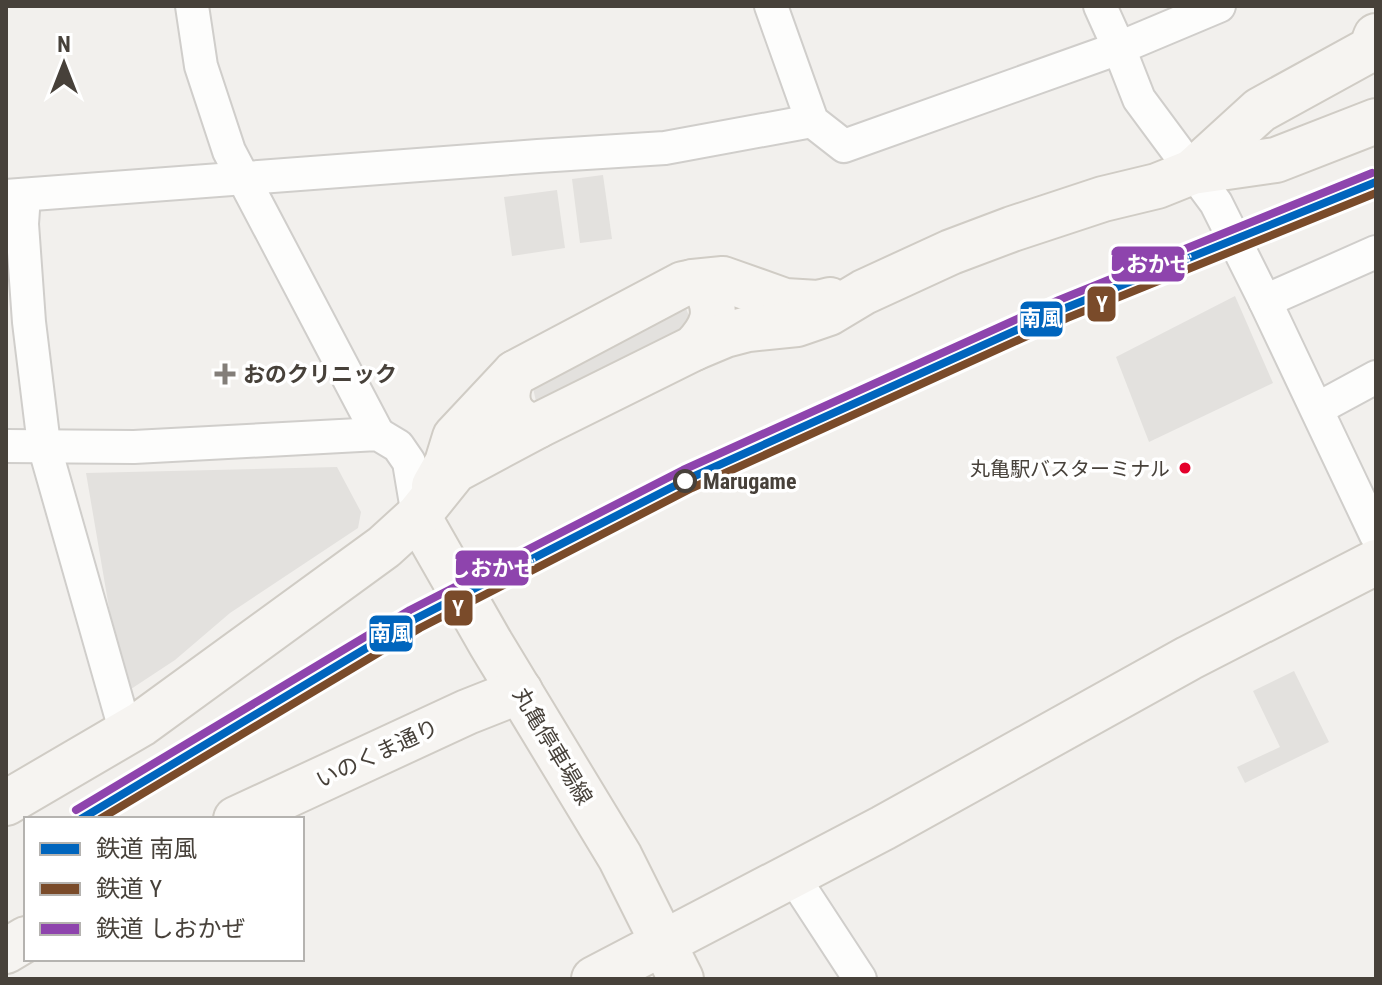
<svg xmlns="http://www.w3.org/2000/svg" width="1382" height="985" viewBox="0 0 1382 985" font-family="'Roboto Condensed','Noto Sans JP',sans-serif">
<style>
.parking{fill:#e3e1de}
.lines{fill:none;stroke-linecap:round;stroke-linejoin:round}
.street-casing{stroke:#d0cecb;stroke-width:36}
.secondary-casing{stroke:#d0ccc5;stroke-width:48}
.street{stroke:#fdfdfc;stroke-width:32}
.secondary{stroke:#f6f4f1;stroke-width:44}
.rail-1-casing{stroke:#fff;stroke-width:14}
.rail-2-casing{stroke:#fff;stroke-width:14}
.rail-3-casing{stroke:#fff;stroke-width:14}
.rail-1{stroke:#0065bd;stroke-width:8}
.rail-2{stroke:#7a4b2a;stroke-width:8}
.rail-3{stroke:#8e44ad;stroke-width:8}
.poi-dot{fill:#837e79;stroke:#fff;stroke-width:3}
.bus-dot{fill:#e4002b;stroke:#fff;stroke-width:3}
.stop-dot{fill:#fff;stroke:#47413a;stroke-width:4}
.labels{text-anchor:middle;stroke-width:7;stroke-linejoin:round;paint-order:stroke}
.bus-label{font-size:20px;fill:#47413a;stroke:#fff;text-anchor:end}
.poi-label{font-size:22px;font-weight:bold;fill:#47413a;stroke:#fff;text-anchor:start}
.stop-label{font-size:22px;font-weight:bold;fill:#47413a;stroke:#fff;text-anchor:start}
.street-label{font-size:22px;fill:#47413a;stroke:#fff}
.line-badge{stroke:#fff;stroke-width:3}
.badge-label{font-size:22px;text-anchor:middle;font-weight:bold;fill:#fff}
</style>
<rect width="100%" height="100%" fill="#f2f0ed"/>
<g class="parking">
<polygon points="603,175 612,239 580,243 572,179"/>
<polygon points="557,190 565,248 512,256 504,197"/>
<polygon points="1235,296 1273,383 1149,442 1116,357"/>
<polygon points="684,303 695,332 539,415 531,379"/>
<polygon points="337,467 361,512 358,528 230,613 175,660 131,689 129,686 114,637 86,473"/>
<polygon points="1294,671 1329,742 1245,783 1237,767 1280,747 1253,691"/>
</g>
<g class="lines">
<g class="street-casing">
<g id="street">
<polyline points="192,6 201,66 229,151 378,434"/>
<polyline points="771,6 812,121 844,146 1119,48 1219,6"/>
<polyline points="1100,6 1119,48 1139,99 1216,203 1265,301 1376,535"/>
<polyline points="24,195 22,224 29,322 44,445 126,733"/>
<polyline points="6,196 538,156 665,148 812,121"/>
<polyline points="1265,301 1376,252"/>
<polyline points="1317,409 1376,377"/>
<polyline points="6,446 134,447 378,434 398,446 409,462 418,516"/>
<polyline points="792,875 860,979"/>
</g>
</g>
<g class="secondary-casing">
<g id="secondary">
<polyline points="1192,172 1260,110 1371,49 1376,36"/>
<path d="M693 282 704 286C720 311 713 328 694 348L537 426C508 423 500 396 515 373L683 284Z"/>
<polyline points="693,282 723,279 785,301 818,303 830,300"/>
<polyline points="694,348 725,335 748,329 797,324 829,313 864,292 951,252 1012,229 1103,199 1157,186 1192,172 1276,160 1376,121"/>
<polyline points="434,486 447,463 455,437 515,373"/>
<polyline points="418,516 491,644 620,857 681,979"/>
<polyline points="6,803 141,724 384,547 418,516 455,470 537,426"/>
<polyline points="236,819 467,712 520,691"/>
<polyline points="6,951 26,939"/>
<polyline points="594,979 883,828 1189,658 1376,562"/>
</g>
</g>
<use href="#street" class="street"/>
<use href="#secondary" class="secondary"/>
<g class="rail-1-casing">
<polyline id="rail-1" points="81,819 415,619 688,479 1063,309 1376,182"/>
</g>
<g class="rail-2-casing">
<polyline id="rail-2" points="100,819 420,628 692,488 1067,318 1376,193"/>
</g>
<g class="rail-3-casing">
<polyline id="rail-3" points="76,810 410,610 683,470 1059,300 1372,173"/>
</g>
<use href="#rail-1" class="rail-1"/>
<use href="#rail-2" class="rail-2"/>
<use href="#rail-3" class="rail-3"/>
</g>
<path class="poi-dot" d="M221 362h8v8h8v8h-8v8h-8v-8h-8v-8h8z"/>
<circle class="bus-dot" cx="1185" cy="468" r="7"/>
<circle class="stop-dot" cx="685" cy="481" r="10"/>
<g class="labels">
<g class="bus-label">
<text x="1170" y="476">丸亀駅バスターミナル</text>
</g>
<g class="poi-label">
<text x="243" y="382">おのクリニック</text>
</g>
<g class="stop-label">
<text x="703" y="489">Marugame</text>
</g>
<g class="street-label">
<text transform="translate(553 746) rotate(59)" y="8">丸亀停車場線</text>
<text transform="translate(377 753) rotate(-25)" y="8">いのくま通り</text>
</g>
</g>
<g class="line-badge">
<rect x="1110" y="245" width="76" height="38" rx="8" fill="#8e44ad"/>
<rect x="1086" y="285" width="31" height="38" rx="8" fill="#7a4b2a"/>
<rect x="1019" y="300" width="45" height="38" rx="8" fill="#0065bd"/>
<rect x="454" y="549" width="76" height="38" rx="8" fill="#8e44ad"/>
<rect x="443" y="589" width="31" height="38" rx="8" fill="#7a4b2a"/>
<rect x="368" y="614" width="46" height="39" rx="8" fill="#0065bd"/>
</g>
<g class="badge-label">
<text x="1148" y="272">しおかぜ</text>
<text x="1102" y="312">Y</text>
<text x="1041" y="326">南風</text>
<text x="492" y="576">しおかぜ</text>
<text x="458" y="616">Y</text>
<text x="391" y="641">南風</text>
</g>
<rect width="1382" height="985" fill="none" stroke="#47413a" stroke-width="16"/>
<rect x="24" y="817" width="280" height="144" fill="#ffffff" stroke="#b5b3b0" stroke-width="2"/>
<rect x="40" y="843" width="40" height="12" fill="#0065bd" stroke="#b5b3b0" stroke-width="2"/>
<text x="96" y="857" font-size="24" fill="#47413a">鉄道 南風</text>
<rect x="40" y="883" width="40" height="12" fill="#7a4b2a" stroke="#b5b3b0" stroke-width="2"/>
<text x="96" y="897" font-size="24" fill="#47413a">鉄道 Y</text>
<rect x="40" y="923" width="40" height="12" fill="#8e44ad" stroke="#b5b3b0" stroke-width="2"/>
<text x="96" y="937" font-size="24" fill="#47413a">鉄道 しおかぜ</text>
<g transform="translate(64 64)" stroke="#ffffff" stroke-width="6" paint-order="stroke">
<path d="M0-6L14 30L0 20L-14 30Z" fill="#47413a"/>
<text y="-12" font-size="22" font-weight="bold" text-anchor="middle" fill="#47413a">N</text>
</g>
</svg>
